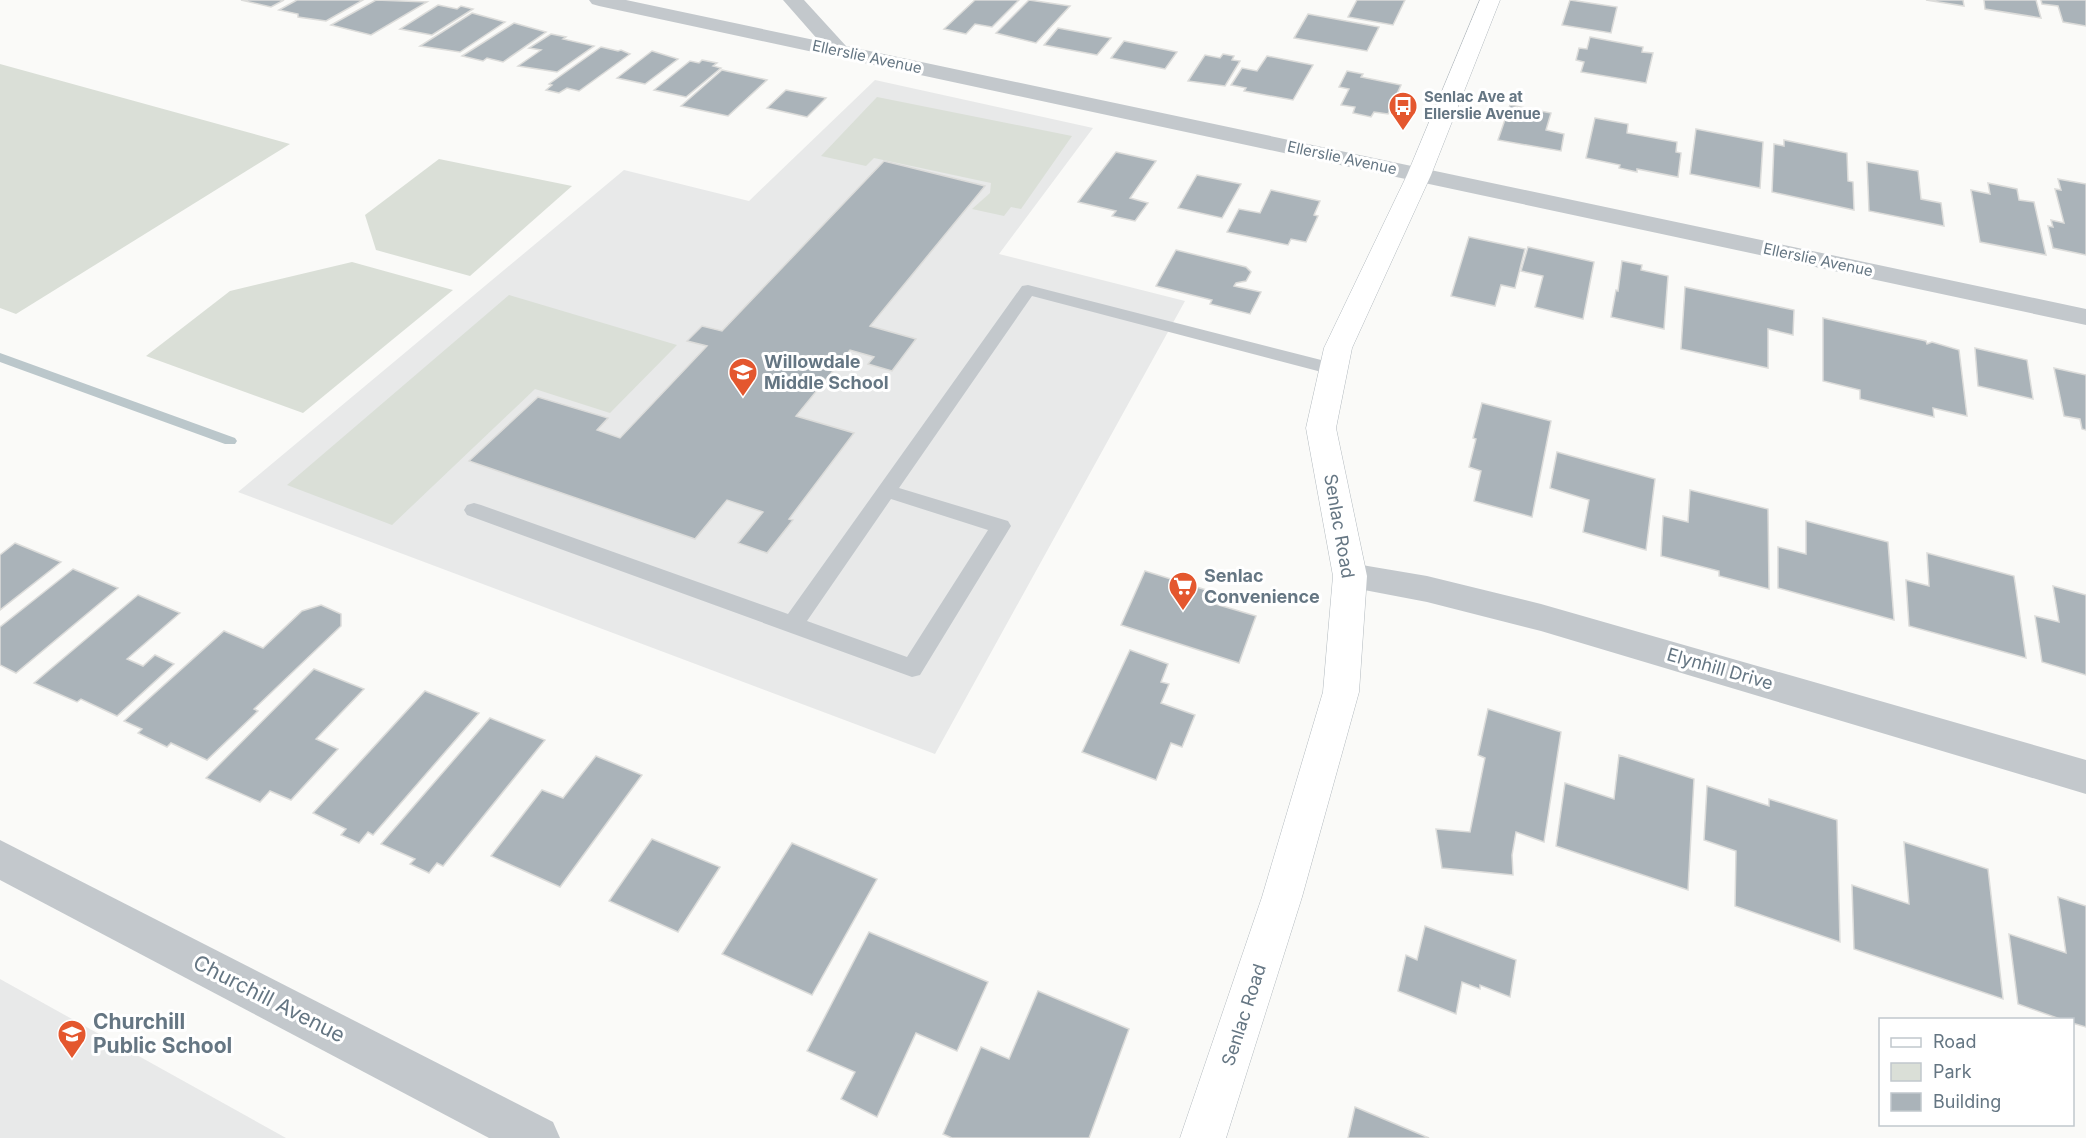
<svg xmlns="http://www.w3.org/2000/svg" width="2086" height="1138" viewBox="0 0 2086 1138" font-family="Inter,sans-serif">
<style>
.built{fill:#e8e9e9}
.green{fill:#dadfd7}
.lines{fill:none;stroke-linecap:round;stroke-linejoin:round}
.stream{fill:#bbc7cb;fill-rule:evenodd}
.building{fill:#aab3b9;stroke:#dcdcda;stroke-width:1.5}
.secondary-casing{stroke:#b3babf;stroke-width:1}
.lane{fill:#c3c8cc;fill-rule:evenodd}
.street{fill:#c3c8cc;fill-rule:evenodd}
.secondary{fill:#fff;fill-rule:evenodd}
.labels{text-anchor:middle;stroke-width:6;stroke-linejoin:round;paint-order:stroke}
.far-street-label{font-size:15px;fill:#657683;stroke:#fff}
.far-poi-label{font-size:15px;font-weight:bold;fill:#657683;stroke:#fff;text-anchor:start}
.poi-label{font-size:18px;font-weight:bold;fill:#657683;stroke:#fff;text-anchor:start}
.street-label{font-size:18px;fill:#657683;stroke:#fff}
.near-street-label{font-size:21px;fill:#657683;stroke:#fff}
.near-poi-label{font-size:21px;font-weight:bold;fill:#657683;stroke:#fff;text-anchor:start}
</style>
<rect width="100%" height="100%" fill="#fafaf8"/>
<g class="built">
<polygon points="875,80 1093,128 999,254 1185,301 935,754 238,492 624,170 749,201"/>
<polygon points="0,979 286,1138 0,1138"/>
</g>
<g class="green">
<polygon points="0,64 290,144 16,314 0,308"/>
<polygon points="877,97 1072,136 1021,209 1011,207 1004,216 972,209 990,193 991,183 874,158 866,166 821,156"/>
<polygon points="439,159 572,186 470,276 376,250 365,215"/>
<polygon points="352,262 453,290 303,413 146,356 230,291"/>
<polygon points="509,295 677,345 610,413 535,389 392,525 287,485"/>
</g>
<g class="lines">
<polygon class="stream" points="0,353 235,438 237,441 235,444 225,444 0,362"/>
</g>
<g class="building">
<polygon points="241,0 284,0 271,7"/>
<polygon points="297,0 363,0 326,21 298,17 298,14 279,10"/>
<polygon points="376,0 427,2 371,35 331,25"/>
<polygon points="975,0 1019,0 992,27 975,24 966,34 944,29"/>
<polygon points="1029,0 1070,6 1036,43 996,33"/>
<polygon points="1357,0 1405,0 1393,25 1348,17"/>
<polygon points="1570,0 1617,7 1611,33 1562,25"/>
<polygon points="1926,0 1963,0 1964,6"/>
<polygon points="1984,0 2036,0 2041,18 1985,9"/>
<polygon points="2041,0 2086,0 2086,26 2063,22 2058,6 2042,4"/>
<polygon points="438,5 457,9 461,6 473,9 432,35 400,29"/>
<polygon points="472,13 505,22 460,52 420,46"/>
<polygon points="1308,14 1379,27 1367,51 1294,38"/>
<polygon points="514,23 546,32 503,62 487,58 483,61 462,56"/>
<polygon points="1058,28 1111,38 1097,55 1044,45"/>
<polygon points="551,34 566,37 563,39 594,46 557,72 518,66 541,50 529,48"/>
<polygon points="1590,37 1643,47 1642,52 1653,53 1646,83 1581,72 1584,62 1576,60 1579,48 1587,49"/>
<polygon points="1124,41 1177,52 1165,69 1111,58"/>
<polygon points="601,47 618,51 621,50 630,54 579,91 567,88 559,93 546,90 552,85 549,84"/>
<polygon points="652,51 678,59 645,84 617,78"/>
<polygon points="1223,54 1234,56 1232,60 1240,61 1225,86 1188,81 1205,55 1220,58"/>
<polygon points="1267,56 1313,65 1293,100 1244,91 1246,88 1231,85 1242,68 1257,71"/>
<polygon points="702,60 717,63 713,66 721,68 686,97 654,90 690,61 699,63"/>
<polygon points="722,70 767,80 728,116 681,106"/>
<polygon points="1347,71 1363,74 1361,77 1401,85 1388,114 1374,112 1371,117 1353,113 1355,107 1341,105 1349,89 1339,87"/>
<polygon points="786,90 826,98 807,117 767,108"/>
<polygon points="1510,105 1551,113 1546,130 1564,134 1561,151 1498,140"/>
<polygon points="1595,118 1628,124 1627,133 1677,142 1676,152 1681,153 1678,177 1637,169 1637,172 1619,168 1620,165 1586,158"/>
<polygon points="1696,129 1763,142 1760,188 1690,174"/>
<polygon points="1784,140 1847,153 1848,181 1853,182 1854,210 1772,192 1774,144 1784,146"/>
<polygon points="1116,152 1156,161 1130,198 1148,203 1135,221 1112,216 1116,211 1078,202"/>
<polygon points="884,161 985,186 870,326 916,339 892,371 868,364 874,357 850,350 796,416 854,433 789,519 793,520 767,553 738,543 763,512 727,500 695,539 469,461 538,397 608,418 597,430 620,438 707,346 687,341 702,326 722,331"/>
<polygon points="1867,162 1918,171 1921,199 1941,203 1944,226 1869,211"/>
<polygon points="1197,175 1241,184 1222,218 1178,208"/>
<polygon points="2058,179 2086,184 2086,255 2053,248 2048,226 2053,227 2051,220 2064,223 2055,189 2061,190"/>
<polygon points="1988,183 2017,189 2019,200 2034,202 2046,255 1980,242 1971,190 1990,194"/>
<polygon points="1271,190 1320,201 1314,215 1318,216 1306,242 1291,239 1288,245 1227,232 1239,209 1260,213"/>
<polygon points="1469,237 1525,249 1515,288 1501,285 1495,306 1451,296"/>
<polygon points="1528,247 1594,262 1583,319 1535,307 1543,276 1521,271"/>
<polygon points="1176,250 1246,267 1251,272 1246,281 1236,283 1234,286 1261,292 1250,314 1210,304 1212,300 1156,286"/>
<polygon points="1622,261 1642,265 1641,270 1668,276 1664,329 1611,317 1616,290 1618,291"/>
<polygon points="1685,287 1794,310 1793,335 1768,329 1768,368 1681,349"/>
<polygon points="1823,318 1926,341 1927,344 1932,342 1959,350 1967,416 1933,408 1934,417 1860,399 1860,390 1823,381"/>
<polygon points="1975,348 2027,360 2033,399 1978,386"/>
<polygon points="2054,368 2086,375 2086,430 2082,429 2080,419 2064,416"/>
<polygon points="1482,403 1551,421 1532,517 1474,501 1481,471 1469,467 1476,439 1473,438"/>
<polygon points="1557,452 1655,479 1646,550 1583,532 1589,500 1550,488"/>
<polygon points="1690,490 1768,509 1769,589 1719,576 1719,571 1661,556 1663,516 1688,522"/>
<polygon points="1806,521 1888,542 1894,620 1778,588 1778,547 1806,554"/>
<polygon points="15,543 61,562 0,610 0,555"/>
<polygon points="1927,553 2014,576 2026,658 1909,626 1906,580 1929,586"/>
<polygon points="73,569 118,588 16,673 0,665 0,627"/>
<polygon points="1145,571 1216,593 1212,603 1256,616 1239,663 1121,625"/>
<polygon points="2053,586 2086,595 2086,675 2042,662 2035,616 2059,622"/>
<polygon points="138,595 180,613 127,659 143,666 155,655 174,664 117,716 81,699 77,702 34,683"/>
<polygon points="321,605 341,614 341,626 254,709 258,711 207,760 171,743 167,747 138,733 142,729 124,721 224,631 263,648 302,611"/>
<polygon points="1130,650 1168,664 1161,682 1169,684 1161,703 1195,715 1182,747 1171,743 1156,780 1082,752"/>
<polygon points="314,669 364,689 316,739 338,749 291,800 270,791 260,802 206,778"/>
<polygon points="425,691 479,713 373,835 368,832 359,843 341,835 346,829 313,813"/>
<polygon points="1488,709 1561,732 1544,842 1516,832 1512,855 1513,875 1442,868 1436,829 1470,832 1485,758 1478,755"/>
<polygon points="490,718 545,740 443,866 437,863 429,873 410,864 415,859 381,844"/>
<polygon points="1619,755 1694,779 1688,890 1556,846 1565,783 1614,799"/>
<polygon points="596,756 642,775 560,887 491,856 542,790 563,798"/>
<polygon points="1707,786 1769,806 1769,799 1837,820 1840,942 1735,906 1736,851 1704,840"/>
<polygon points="652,839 720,867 678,932 609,901"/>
<polygon points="1904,842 1988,869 2003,999 1854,949 1852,885 1909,904"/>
<polygon points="792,843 877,879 812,995 722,954"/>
<polygon points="2058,897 2086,906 2086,1027 2072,1023 2072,1020 2063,1020 2018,1004 2009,934 2066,953"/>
<polygon points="1425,926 1516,960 1510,997 1480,985 1480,989 1462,982 1456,1014 1398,991 1406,955 1417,960"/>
<polygon points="869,932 988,982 957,1051 916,1033 877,1117 841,1099 855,1072 807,1051"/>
<polygon points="1038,991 1129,1029 1089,1138 952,1138 943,1134 981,1047 1009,1059"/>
<polygon points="1355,1107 1429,1138 1348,1138"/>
</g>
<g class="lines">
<g class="secondary-casing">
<polygon id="secondary" points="1480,0 1500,0 1431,175 1352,348 1336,428 1367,576 1359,692 1302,897 1226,1138 1180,1138 1262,897 1323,692 1333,576 1306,428 1324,348 1407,175"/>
</g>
<path class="lane" d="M1028 285 1333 363 1339 365 1342 369 1339 373 1333 375 1032 296 899 488 1008 521 1011 526 920 675 912 677 467 515 464 510 467 505 474 503 481 505 788 614 1022 286ZM891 499 988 530 907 657 807 621Z"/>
<g class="street">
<polygon points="589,0 626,0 819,41 783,0 804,0 846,46 2086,309 2086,325 599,6 592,4"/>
<polygon points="1350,563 1427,576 1541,604 2086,760 2086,794 1541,631 1427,602 1338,585 1333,576 1338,567"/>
<polygon points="0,840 553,1122 560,1138 489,1138 0,880"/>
</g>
<use href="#secondary" class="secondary"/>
</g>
<defs>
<g id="bus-pin" transform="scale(1.5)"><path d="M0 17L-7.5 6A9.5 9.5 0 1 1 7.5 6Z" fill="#e4572e" stroke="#fff"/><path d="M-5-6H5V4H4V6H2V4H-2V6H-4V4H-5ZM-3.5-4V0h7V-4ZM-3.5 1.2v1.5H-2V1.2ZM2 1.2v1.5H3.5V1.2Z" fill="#fff"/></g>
<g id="school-pin" transform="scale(1.5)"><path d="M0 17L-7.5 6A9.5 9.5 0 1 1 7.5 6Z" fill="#e4572e" stroke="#fff"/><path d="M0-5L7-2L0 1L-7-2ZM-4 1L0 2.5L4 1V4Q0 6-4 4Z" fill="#fff"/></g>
<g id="supermarket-pin" transform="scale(1.5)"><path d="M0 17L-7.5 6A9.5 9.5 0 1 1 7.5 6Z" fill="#e4572e" stroke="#fff"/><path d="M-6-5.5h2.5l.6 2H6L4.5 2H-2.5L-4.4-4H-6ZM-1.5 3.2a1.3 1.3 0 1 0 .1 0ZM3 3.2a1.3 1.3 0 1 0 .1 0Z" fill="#fff"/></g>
</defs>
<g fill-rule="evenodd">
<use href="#bus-pin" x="1403" y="106"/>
<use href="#school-pin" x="743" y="372"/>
<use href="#supermarket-pin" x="1183" y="586"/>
<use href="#school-pin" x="72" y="1034"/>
</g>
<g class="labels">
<g class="far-street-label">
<text transform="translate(867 57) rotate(12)" y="5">Ellerslie Avenue</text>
<text transform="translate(1342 158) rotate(12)" y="5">Ellerslie Avenue</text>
<text transform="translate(1818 260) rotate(12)" y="5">Ellerslie Avenue</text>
</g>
<g class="far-poi-label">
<text x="1424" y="102">Senlac Ave at<tspan x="1424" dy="17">Ellerslie Avenue</tspan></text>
</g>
<g class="poi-label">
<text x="764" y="368">Willowdale<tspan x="764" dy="21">Middle School</tspan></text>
<text x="1204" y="582">Senlac<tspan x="1204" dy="21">Convenience</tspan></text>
</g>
<g class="street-label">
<text transform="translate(1339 526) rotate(80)" y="6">Senlac Road</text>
<text transform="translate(1720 669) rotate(16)" y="6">Elynhill Drive</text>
<text transform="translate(1244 1015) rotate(-72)" y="6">Senlac Road</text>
</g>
<g class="near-street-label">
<text transform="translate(269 999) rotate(27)" y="7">Churchill Avenue</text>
</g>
<g class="near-poi-label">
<text x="93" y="1029">Churchill<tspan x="93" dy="24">Public School</tspan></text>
</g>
</g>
<rect x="1879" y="1018" width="195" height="108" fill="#ffffff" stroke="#c1c8cd" stroke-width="1.5"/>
<rect x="1891" y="1038" width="30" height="9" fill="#ffffff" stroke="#c1c8cd" stroke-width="1.5"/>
<text x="1933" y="1048" font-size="18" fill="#657683">Road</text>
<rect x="1891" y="1063" width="30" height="18" fill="#dadfd7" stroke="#c1c8cd" stroke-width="1.5"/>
<text x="1933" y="1078" font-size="18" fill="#657683">Park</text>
<rect x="1891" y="1093" width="30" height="18" fill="#aab3b9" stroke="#c1c8cd" stroke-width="1.5"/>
<text x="1933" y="1108" font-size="18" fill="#657683">Building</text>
</svg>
